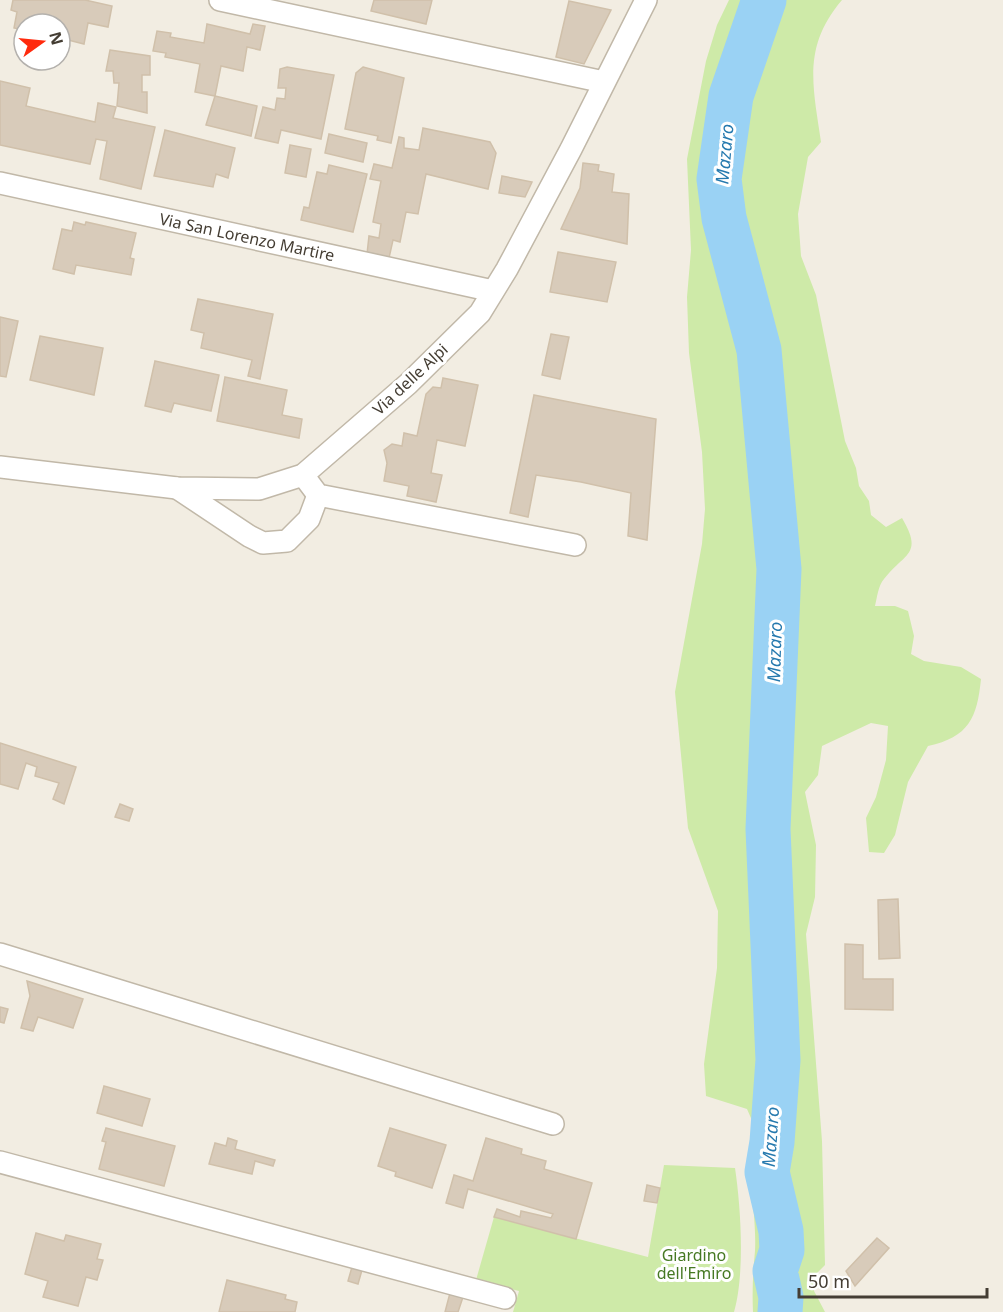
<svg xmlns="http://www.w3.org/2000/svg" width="1003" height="1312" viewBox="0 0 1003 1312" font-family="'Noto Sans',sans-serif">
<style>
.green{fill:#ceeaa8}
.water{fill:#9ad2f4}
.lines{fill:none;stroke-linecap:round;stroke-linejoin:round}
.river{stroke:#9ad2f4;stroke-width:45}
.building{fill:#d8cbba;stroke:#d0c0aa;stroke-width:1.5}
.street-casing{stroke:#c1b8a8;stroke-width:24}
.street{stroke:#fff;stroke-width:21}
.labels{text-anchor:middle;stroke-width:6;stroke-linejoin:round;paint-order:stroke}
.street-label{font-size:16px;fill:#443d33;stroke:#fff}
.park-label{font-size:16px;fill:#467923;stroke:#fff}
.water-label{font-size:18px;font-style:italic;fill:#2579ae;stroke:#fff}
</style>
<rect width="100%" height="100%" fill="#f2ede2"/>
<g class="green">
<path d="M729 0H842C802 47 813 86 821 142L808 157 798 214 801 256 816 295 845 441 856 468 859 486 869 501 871 515 886 527 902 518C924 555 904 553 884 579 878 586 877 598 875 606H895L908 611 914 636 911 654 924 661 961 667 981 679C977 718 969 737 928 746L908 782 895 835 884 853 869 852 866 818 876 797 886 760 888 726 871 723 822 746 818 775 805 792 816 845 815 897 806 934 822 1141 825 1265 813 1277 814 1291 825 1312H786L790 1288 781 1271 788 1239 782 1198 774 1178 778 1163 773 1143 765 1189 775 1237 770 1265 774 1307 773 1312H753C752 1290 753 1273 755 1251 757 1213 745 1172 758 1134L747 1109 706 1096 704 1064 717 968 718 911 688 828 675 692 702 544 705 509 702 452 689 353 687 297 691 250 687 159 706 61 717 25Z"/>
<path d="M664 1165 735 1168C741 1208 745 1274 734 1312H513L519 1291 476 1280 494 1217 648 1257Z"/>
</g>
<polygon class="water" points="772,1142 778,1163 774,1178 782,1198 788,1239 781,1271 790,1288 786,1312 773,1312 770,1256 775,1237 762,1171"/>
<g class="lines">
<polyline class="river" points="764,0 731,96 719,179 724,218 759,350 779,569 768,829 778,1060 772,1142 767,1172 781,1231 782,1250 775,1271 781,1297 780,1312"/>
</g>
<g class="building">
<polygon points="13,0 85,0 112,6 108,27 88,23 84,44 60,38 60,24 24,24 24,30 14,28 17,12 11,10"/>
<polygon points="374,0 432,0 426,24 371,11"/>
<polygon points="569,1 611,10 584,64 556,57"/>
<polygon points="207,24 250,34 253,24 265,26 260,50 247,47 243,71 221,66 215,96 195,92 200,64 165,57 166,53 153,51 157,31 171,33 170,37 204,43"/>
<polygon points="110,50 150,56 150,75 142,75 142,92 147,92 147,113 117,106 119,83 114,83 113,71 106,71"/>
<polygon points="287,67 334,75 321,139 281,130 278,143 255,138 263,107 275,110 277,98 285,99 286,88 278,88 280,69"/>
<polygon points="363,67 404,78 391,143 377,140 378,136 345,129 356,73"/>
<polygon points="0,81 30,88 26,106 95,122 98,103 116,107 113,118 155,127 141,189 100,179 107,141 96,139 90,164 0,145"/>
<polygon points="215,96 257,106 251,136 206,125"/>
<polygon points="423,128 490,142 496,153 488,189 426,174 418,214 406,212 400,242 393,240 389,258 367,254 369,236 379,238 381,224 373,222 381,181 370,179 374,164 392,168 399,137 404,138 404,148 419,150"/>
<polygon points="165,130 235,148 228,178 216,174 213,187 154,176"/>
<polygon points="329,134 367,143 363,162 325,153"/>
<polygon points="290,145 311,149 306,177 285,173"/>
<polygon points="583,163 599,165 598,171 614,174 612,192 629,194 627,244 561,229 580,188"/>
<polygon points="329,165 367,174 353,232 301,220 304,207 309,208 317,172 327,174"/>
<polygon points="502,176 532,182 525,197 499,193"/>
<polygon points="74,222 85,225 86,222 136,233 130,258 134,259 131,275 76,265 74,274 53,269 62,229 72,231"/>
<polygon points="558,252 616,262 607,302 550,292"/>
<polygon points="198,299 273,314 260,379 248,376 252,360 201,348 204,333 191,330"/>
<polygon points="0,317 18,321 6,377 0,376"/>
<polygon points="551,334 569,337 560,379 542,375"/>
<polygon points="40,336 103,348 94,395 30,380"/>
<polygon points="155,361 219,375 211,411 174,403 171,412 145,406"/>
<polygon points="225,377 287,390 282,415 302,419 299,438 217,421"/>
<polygon points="443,378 478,385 465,446 437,440 431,473 442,475 436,502 407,496 409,486 384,481 387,463 384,450 392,444 402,446 404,433 417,436 426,394 433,387 441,388"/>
<polygon points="534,395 656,419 647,540 628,536 631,493 581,482 536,475 528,517 510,513"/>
<polygon points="0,743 76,767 64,804 53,799 59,783 35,776 37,767 26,763 18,789 0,784"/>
<polygon points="120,804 133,809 129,821 115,817"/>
<polygon points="898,899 900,958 879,959 878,900"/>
<polygon points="845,944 863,945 863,979 893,979 893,1010 845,1009"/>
<polygon points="27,981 83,999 73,1028 38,1017 33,1031 21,1028 30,996"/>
<polygon points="0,1007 8,1009 4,1023 0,1022"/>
<polygon points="104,1086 150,1099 142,1126 97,1113"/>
<polygon points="106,1128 175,1146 164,1186 99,1169 106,1142 102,1141"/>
<polygon points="390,1128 446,1145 432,1188 395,1176 396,1172 378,1166"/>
<polygon points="228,1138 237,1141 235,1149 275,1160 273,1166 255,1161 252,1174 209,1164 215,1143 226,1146"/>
<polygon points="486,1138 522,1149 521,1154 546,1161 544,1169 592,1183 576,1239 494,1217 497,1209 520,1217 521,1211 551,1218 553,1214 468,1189 463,1208 446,1203 454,1175 473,1181"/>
<polygon points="647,1185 660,1188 657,1203 644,1201"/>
<polygon points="36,1233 64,1241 66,1235 101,1244 97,1259 103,1260 97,1280 86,1277 78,1306 43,1297 48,1281 25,1274"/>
<polygon points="877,1238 889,1248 855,1286 846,1271"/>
<polygon points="352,1267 362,1270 358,1284 348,1281"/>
<polygon points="227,1280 286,1295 285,1299 297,1302 295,1312 219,1312"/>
<polygon points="450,1293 463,1297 458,1312 445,1312"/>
</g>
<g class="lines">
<g class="street-casing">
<g id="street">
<polyline points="220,0 604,82"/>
<polyline points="0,183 493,291"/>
<polyline points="0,467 177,488 259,489 303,475 408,384 480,313 507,269 571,149 646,0"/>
<polyline points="303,475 318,495 575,545"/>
<polyline points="177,488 249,536 263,543 287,541 309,519 318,495"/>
<polyline points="0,954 553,1124"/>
<polyline points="0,1162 505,1298"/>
</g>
</g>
<use href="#street" class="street"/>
</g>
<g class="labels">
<g class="street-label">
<text transform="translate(247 237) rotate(12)" y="6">Via San Lorenzo Martire</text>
<text transform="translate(410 379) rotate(-43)" y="6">Via delle Alpi</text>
</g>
<g class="park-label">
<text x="694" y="1261">Giardino<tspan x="694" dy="18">dell'Emiro</tspan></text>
</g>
<g class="water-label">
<text transform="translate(725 154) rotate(-85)" y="6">Mazaro</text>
<text transform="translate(775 652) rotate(-88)" y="6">Mazaro</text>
<text transform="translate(771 1137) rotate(-86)" y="6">Mazaro</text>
</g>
</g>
<g transform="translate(42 42) rotate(75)"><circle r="28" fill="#ffffff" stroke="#b4b1ad" stroke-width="1.5"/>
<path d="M0-4.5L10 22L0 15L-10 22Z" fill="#ff2a0d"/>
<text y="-9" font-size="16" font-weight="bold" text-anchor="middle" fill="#443d33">N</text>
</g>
<path d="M799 1288v9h188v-9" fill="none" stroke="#443d33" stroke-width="3"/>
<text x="808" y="1288" font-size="18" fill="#443d33" stroke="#ffffff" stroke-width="4.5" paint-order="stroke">50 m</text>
</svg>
